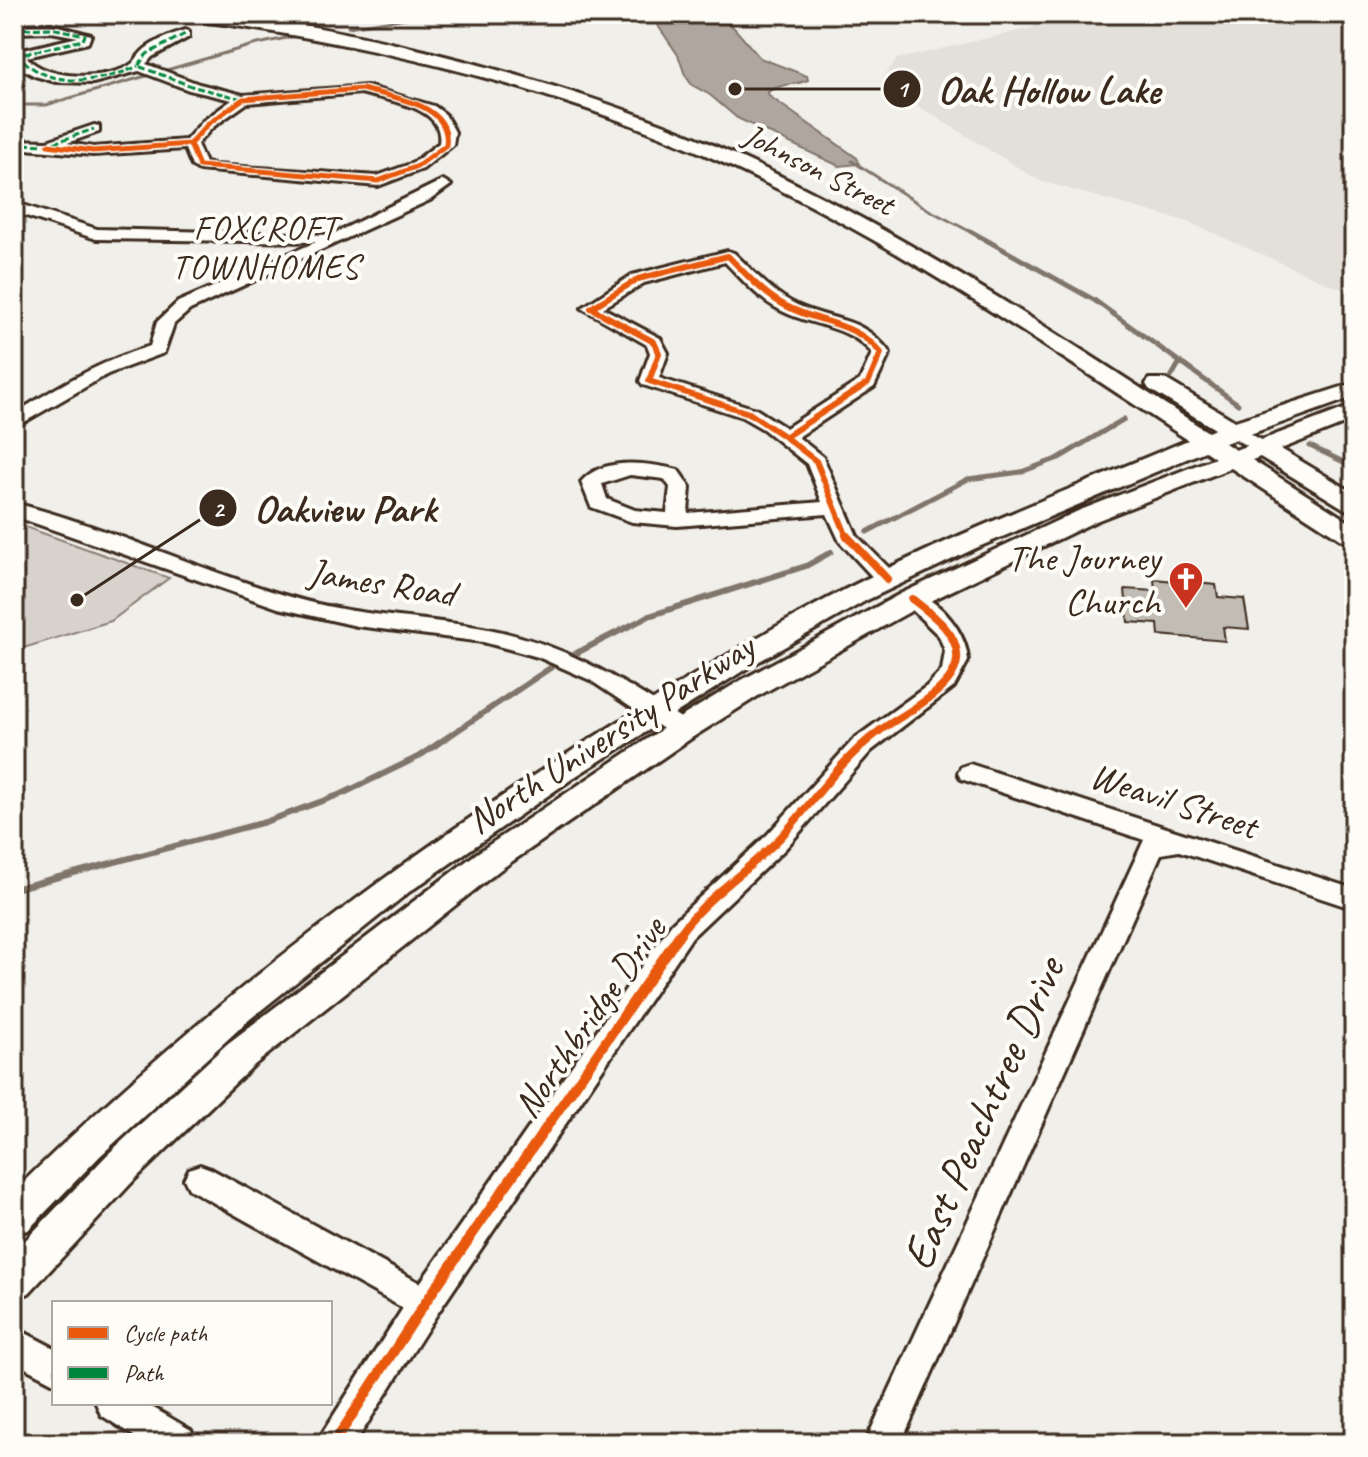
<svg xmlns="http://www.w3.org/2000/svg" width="1368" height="1457" viewBox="0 0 1368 1457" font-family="Caveat,sans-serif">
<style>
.built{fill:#e3e0da}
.green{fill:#d7d2cc;stroke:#897e75;stroke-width:2}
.water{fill:#aea69f;stroke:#80746b;stroke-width:2}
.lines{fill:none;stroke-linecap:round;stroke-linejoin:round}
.stream-far2{stroke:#80746b;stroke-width:3}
.stream-far1{stroke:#80746b;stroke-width:5}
.stream{stroke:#80746b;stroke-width:6}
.building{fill:#c1bcb4;stroke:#3b2a1e;stroke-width:2}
.minor-casing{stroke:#3b2a1e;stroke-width:6}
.major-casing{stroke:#3b2a1e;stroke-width:6}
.minor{fill:#fdfcf7;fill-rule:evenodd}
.major{fill:#fdfcf7;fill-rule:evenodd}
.quiet{stroke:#00873e;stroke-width:3;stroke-dasharray:7 3;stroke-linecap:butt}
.cycleway-far3-casing{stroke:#fdfcf7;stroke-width:8}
.cycleway-far2-casing{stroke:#fdfcf7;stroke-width:10}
.cycleway-far1-casing{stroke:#fdfcf7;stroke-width:13}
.cycleway-casing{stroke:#fdfcf7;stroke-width:15}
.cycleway-far3{stroke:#e8590c;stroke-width:5}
.cycleway-far2{stroke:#e8590c;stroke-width:6}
.cycleway-far1{stroke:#e8590c;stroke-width:8}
.cycleway{stroke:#e8590c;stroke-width:10}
.labels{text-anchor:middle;stroke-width:8;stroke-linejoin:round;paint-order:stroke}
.far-street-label{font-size:32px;fill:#3b2a1e;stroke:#fdfcf7}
.far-neighbourhood-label{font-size:34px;letter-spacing:2px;fill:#3b2a1e;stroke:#fdfcf7}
.poi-label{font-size:38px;fill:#3b2a1e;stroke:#fdfcf7;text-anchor:end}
.street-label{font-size:38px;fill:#3b2a1e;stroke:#fdfcf7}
.near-street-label{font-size:46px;fill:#3b2a1e;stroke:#fdfcf7}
.leader{fill:none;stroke:#3b2a1e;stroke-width:3}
.callout-dot{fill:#3b2a1e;stroke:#fdfcf7;stroke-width:3}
.mark-label{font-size:24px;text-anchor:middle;font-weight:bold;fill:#fff}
.callout-label{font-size:40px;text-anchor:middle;font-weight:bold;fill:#3b2a1e;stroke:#fdfcf7;stroke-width:8;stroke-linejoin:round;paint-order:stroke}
</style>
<rect width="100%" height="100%" fill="#f1efea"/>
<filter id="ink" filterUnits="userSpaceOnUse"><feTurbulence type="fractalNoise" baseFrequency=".0125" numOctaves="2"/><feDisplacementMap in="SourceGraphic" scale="16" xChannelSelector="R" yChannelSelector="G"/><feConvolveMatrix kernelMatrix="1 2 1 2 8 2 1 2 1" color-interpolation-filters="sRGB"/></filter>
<g filter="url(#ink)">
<polygon class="built" points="1053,14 1354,14 1354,295 1188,222 1040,181 880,83 897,59 1031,28"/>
<polygon class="green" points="14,523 169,578 111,621 14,651"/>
<path class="water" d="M650 14H722L760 58 807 76 808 80C794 86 780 83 768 92L769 96 857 158 859 164 839 166 737 118 710 95 692 85 685 75 678 55Z"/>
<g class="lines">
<g class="stream-far2">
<polyline points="348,27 432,14"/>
<polyline points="14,105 46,105 253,45 296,36"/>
<polyline points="852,161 927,209 973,233"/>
</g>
<g class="stream-far1">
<polyline points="970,231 1094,300 1238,404"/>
<polyline points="1170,379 1180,362"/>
<polyline points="1310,446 1354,467"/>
<polyline points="867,532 968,479 1021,472 1059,458 1124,419"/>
</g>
<polyline class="stream" points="14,889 265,822 344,793 418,757 559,662 649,616 806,566 831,552"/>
</g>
<polygon class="building" points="1154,579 1216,585 1218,597 1244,599 1249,629 1223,627 1225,641 1159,635 1158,624 1128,622 1125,589 1155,591"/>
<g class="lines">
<g class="minor-casing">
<g id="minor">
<path d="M51 24 91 35 88 43 27 57C45 81 110 81 133 63 134 62 139 55 141 53 150 43 172 34 185 30L189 31V37L152 57 146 64 199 84 243 95 367 86 434 106 445 114 455 132 453 145 423 169 378 186 199 170 192 166 185 149 93 155 14 148V140L47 141 94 125 99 126V132L67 143 93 147 186 140 203 121 232 100 189 90 139 71 93 83 56 82 35 76 22 69 14 57V52L78 37 51 32 14 33V25ZM361 93C388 101 445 106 439 143L413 163 377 176 215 165 205 163 197 144 213 127 247 103Z"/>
<path d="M443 180 451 185 430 200 190 310 174 324 164 353 108 374 14 428V414C58 386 101 361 150 346L157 322 178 302 316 242 96 239 14 212V202L97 229 331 235Z"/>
<path d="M728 251 734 253C753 271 772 293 797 305 834 322 863 316 890 353L874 387 798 437 823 457 857 536 895 574 898 579 895 584H879L840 542 827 514 677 526 632 522 591 507 581 482C603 456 649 463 678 470L690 487 688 513 822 502 807 464 763 429 742 417 643 385 640 381 650 353 647 345 582 308 632 275ZM725 262C742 279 759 300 782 311 813 327 848 324 872 353L860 380 786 428 756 409 659 378 668 353 660 338 603 308 644 283ZM630 475 664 479 670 487 667 513 635 510 607 499 602 484Z"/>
<polygon points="1234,425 1269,444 1272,448 1262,454 1227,435 1224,431"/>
<path d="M14 503C106 526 199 570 291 597 353 616 419 617 483 628 563 642 623 681 690 724L694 730 690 736H674L590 680 538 657 483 642 357 626 278 608 14 516Z"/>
<path d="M912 592C940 599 967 633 968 661L954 687 871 751 785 849 692 937 437 1314 355 1443H316L403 1308 189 1189 184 1179 189 1169 200 1165 211 1169 420 1283 672 923 767 835 854 739 927 686 942 670 945 651 939 636 901 599Z"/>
<polygon points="970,764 1354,889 1354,909 1179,851 1161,854 901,1443 865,1443 1144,840 961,779 958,773 961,767"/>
<polygon points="14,1327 54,1348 54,1383 14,1362"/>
<polygon points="96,1403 145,1403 191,1430 196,1443 145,1443 101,1415"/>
</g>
</g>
<g class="major-casing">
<path id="major" d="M181 14C263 14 346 32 425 51 515 73 604 100 690 135 874 212 1042 324 1208 432L1215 429 1149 389 1146 384 1149 379H1165L1235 421 1354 383V397L1225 443 1235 450 1354 405V420L1281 449 1354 493V512L1345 509 1260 457 1252 460 1354 525V544L1345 542 1231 468 1096 521 922 605 758 696 693 737 501 869 253 1066 135 1179 29 1293 14 1299V1252L107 1155 227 1044 477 853 671 723 738 682 902 593 1078 511 1215 458 1205 451 976 548 867 600 749 667 576 776 409 892 250 1019 100 1156 28 1230 14 1235V1191C200 1009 404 853 626 717 698 672 770 628 846 589 956 533 1074 488 1188 440 1024 332 858 217 675 142 519 78 356 42 189 19Z"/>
</g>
<use href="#minor" class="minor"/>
<use href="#major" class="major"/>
<g class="quiet">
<path d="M14 29 51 28 85 35 83 40 19 55C45 90 103 83 138 66"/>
<polyline points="185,34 147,54 138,66 194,87 243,99"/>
<polyline points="14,144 48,145 94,129"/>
</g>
<g class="cycleway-far3-casing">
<g id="cycleway-far3">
<path d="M362 89C392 98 452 103 446 145L418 166 378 181 199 166 190 144 208 124 243 99Z"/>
<polyline points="48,145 93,151 190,144"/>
</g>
</g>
<g class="cycleway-far2-casing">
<g id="cycleway-far2">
<path d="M728 256C746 274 763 294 786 306 820 324 855 321 881 353L868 383 785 437 749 413 649 381 659 353 654 342 591 308 638 279Z"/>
<polyline points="785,437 816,461 847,537"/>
</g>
</g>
<g class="cycleway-far1-casing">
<g id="cycleway-far1">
<polyline points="846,535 887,579"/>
<path d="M678 936C705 897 747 872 779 839 812 804 839 761 878 732 900 715 954 691 957 660 960 633 930 613 912 599"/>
</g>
</g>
<g class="cycleway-casing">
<polyline id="cycleway" points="334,1443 425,1303 680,934"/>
</g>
<use href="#cycleway-far3" class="cycleway-far3"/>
<use href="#cycleway-far2" class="cycleway-far2"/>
<use href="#cycleway-far1" class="cycleway-far1"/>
<use href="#cycleway" class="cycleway"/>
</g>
</g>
<defs>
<g id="church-pin" transform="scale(1.8)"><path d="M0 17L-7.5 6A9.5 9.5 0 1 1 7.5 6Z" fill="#c8321e" stroke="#fdfcf7"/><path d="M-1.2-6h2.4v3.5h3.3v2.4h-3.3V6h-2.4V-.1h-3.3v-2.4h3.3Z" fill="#fff"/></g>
</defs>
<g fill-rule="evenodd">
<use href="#church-pin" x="1186" y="579"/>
</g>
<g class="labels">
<g class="far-street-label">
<text transform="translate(819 169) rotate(27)" y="11">Johnson Street</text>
</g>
<g class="far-neighbourhood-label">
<text x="266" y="239">FOXCROFT<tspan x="266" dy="39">TOWNHOMES</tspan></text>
</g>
<g class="poi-label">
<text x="1160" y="570">The Journey<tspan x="1160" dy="44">Church</tspan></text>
</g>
<g class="street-label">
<text transform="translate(382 582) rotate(9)" y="13">James Road</text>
<text transform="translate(610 733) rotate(-33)" y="13">North University Parkway</text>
<text transform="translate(1174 800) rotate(18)" y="13">Weavil Street</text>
<text transform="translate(589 1017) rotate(-55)" y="13">Northbridge Drive</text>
</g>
<g class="near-street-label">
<text transform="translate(982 1113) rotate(-66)" y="16">East Peachtree Drive</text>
</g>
</g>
<path class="leader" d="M735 89L902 89M77 600L218 508"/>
<g class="callout-dot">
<circle cx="735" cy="89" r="8"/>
<circle cx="77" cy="600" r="8"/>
<circle cx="902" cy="89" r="20"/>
<circle cx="218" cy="508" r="20"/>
</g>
<g class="mark-label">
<text x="902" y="97">1</text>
<text x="218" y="517">2</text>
</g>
<g class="callout-label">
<text x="1049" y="103">Oak Hollow Lake</text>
<text x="345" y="522">Oakview Park</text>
</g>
<rect width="1368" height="1457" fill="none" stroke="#fdfcf7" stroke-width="48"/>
<rect x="24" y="24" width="1320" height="1409" fill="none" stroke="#3b2a1e" stroke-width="3" filter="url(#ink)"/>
<rect x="52" y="1301" width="280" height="104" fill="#fdfcf7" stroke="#afa8a0" stroke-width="2"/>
<rect x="68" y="1327" width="40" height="12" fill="#e8590c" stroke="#afa8a0" stroke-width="2"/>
<text x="124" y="1341" font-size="24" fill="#3b2a1e">Cycle path</text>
<rect x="68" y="1367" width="40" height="12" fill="#00873e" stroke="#afa8a0" stroke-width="2"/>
<text x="124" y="1381" font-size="24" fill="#3b2a1e">Path</text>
</svg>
